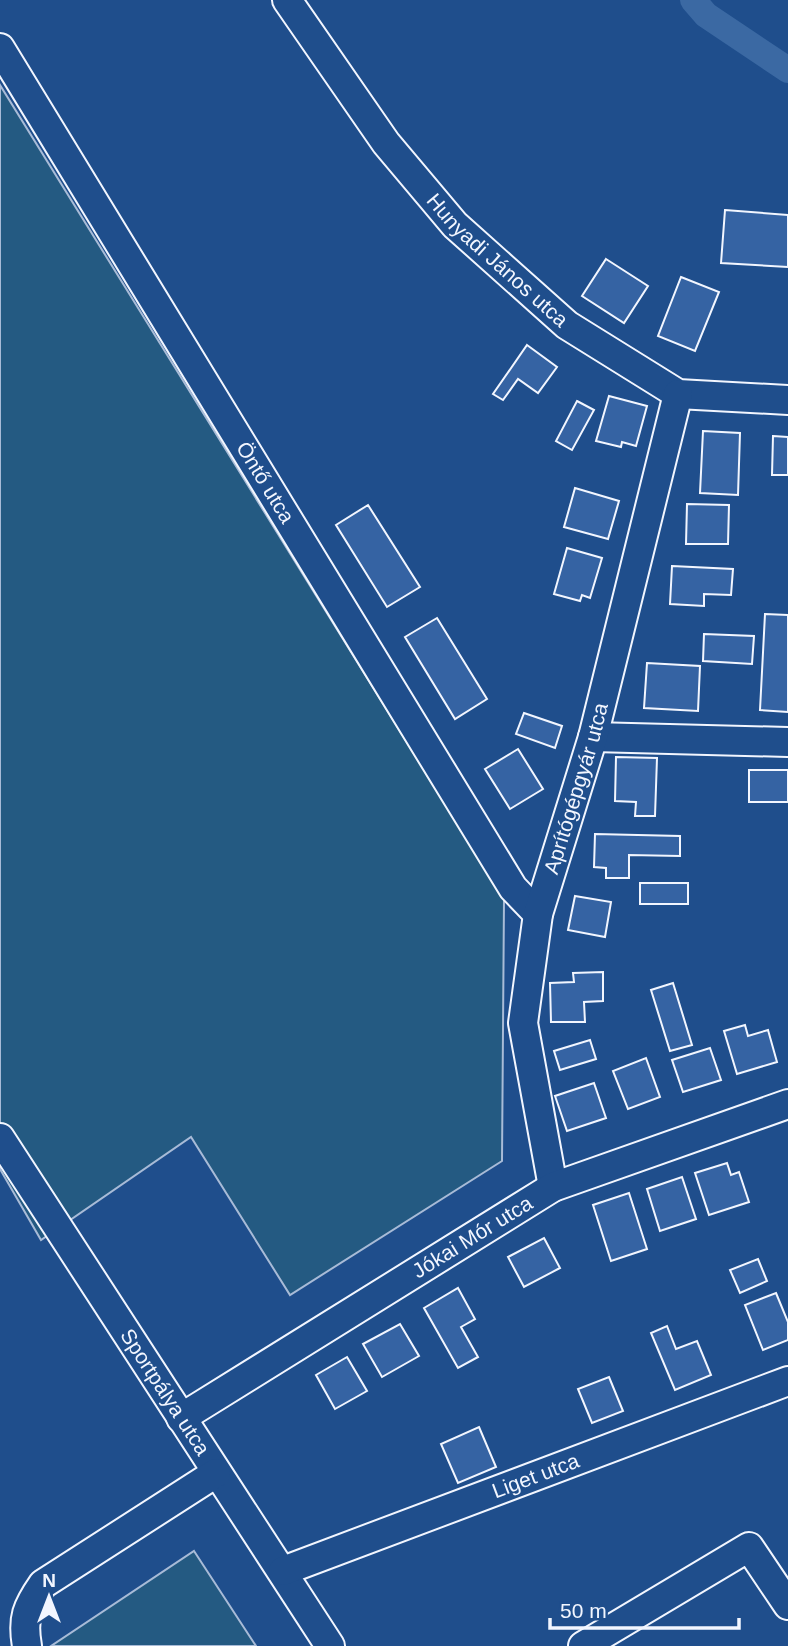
<svg xmlns="http://www.w3.org/2000/svg" width="788" height="1646" viewBox="0 0 788 1646" font-family="Arial,sans-serif">
<style>
.green{fill:#245a82;stroke:#a8bbd7;stroke-width:2}
.lines{fill:none;stroke-linecap:round;stroke-linejoin:round}
.canal{stroke:#3b69a3;stroke-width:26}
.building{fill:#3563a3;stroke:#f2f6ff;stroke-width:2}
.minor-casing{stroke:#f2f6ff;stroke-width:32}
.minor{stroke:#1f4e8c;stroke-width:28}
.labels{text-anchor:middle;stroke-width:5;stroke-linejoin:round;paint-order:stroke}
.street-label{font-size:21px;fill:#f2f6ff;stroke:#1f4e8c}
</style>
<rect width="100%" height="100%" fill="#1f4e8c"/>
<g class="green">
<polygon points="0,85 504,899 502,1161 290,1295 191,1137 41,1240 0,1169"/>
<polygon points="194,1551 256,1646 51,1646"/>
</g>
<g class="lines">
<polyline class="canal" points="693,0 706,15 788,70"/>
</g>
<g class="building">
<polygon points="725,210 788,215 788,267 721,263"/>
<polygon points="606,259 648,286 624,323 582,296"/>
<polygon points="681,277 719,292 695,351 658,336"/>
<polygon points="527,345 557,367 538,393 518,379 503,400 493,394"/>
<polygon points="609,396 647,406 636,446 622,442 621,447 596,441"/>
<polygon points="577,401 594,410 572,450 556,441"/>
<polygon points="703,431 740,433 738,495 700,493"/>
<polygon points="773,436 788,437 788,475 772,475"/>
<polygon points="575,488 619,501 608,539 564,527"/>
<polygon points="687,504 729,505 728,544 686,544"/>
<polygon points="368,505 420,587 387,607 336,525"/>
<polygon points="567,548 602,558 590,598 582,595 580,601 554,594"/>
<polygon points="672,566 733,569 731,595 704,594 704,606 670,604"/>
<polygon points="765,614 788,615 788,712 760,710"/>
<polygon points="437,618 487,699 455,719 405,637"/>
<polygon points="704,634 754,636 752,664 703,661"/>
<polygon points="647,663 700,666 698,711 644,708"/>
<polygon points="524,713 562,726 555,748 516,734"/>
<polygon points="518,749 543,789 510,809 485,769"/>
<polygon points="616,757 657,758 655,816 635,816 636,802 615,801"/>
<rect x="749" y="770" width="39" height="32"/>
<polygon points="595,834 680,836 680,856 629,855 629,878 606,878 606,868 594,867"/>
<rect x="640" y="883" width="48" height="21"/>
<polygon points="575,896 611,902 605,937 568,930"/>
<polygon points="603,972 603,1001 584,1002 585,1022 551,1022 550,983 574,982 573,973"/>
<polygon points="673,983 692,1045 670,1051 651,990"/>
<polygon points="745,1025 748,1036 768,1030 777,1062 737,1074 724,1031"/>
<polygon points="590,1040 596,1059 560,1070 554,1051"/>
<polygon points="710,1048 721,1080 683,1092 672,1060"/>
<polygon points="646,1058 660,1097 628,1109 613,1071"/>
<polygon points="594,1083 606,1118 567,1131 555,1096"/>
<polygon points="727,1163 731,1175 739,1172 749,1202 709,1215 695,1173"/>
<polygon points="682,1177 696,1219 660,1231 647,1189"/>
<polygon points="629,1193 647,1249 611,1261 593,1205"/>
<polygon points="544,1238 560,1268 524,1287 508,1257"/>
<polygon points="758,1259 767,1281 740,1293 730,1270"/>
<polygon points="458,1288 475,1319 461,1327 478,1357 458,1368 424,1308"/>
<polygon points="776,1293 788,1322 788,1340 763,1350 745,1305"/>
<polygon points="400,1324 419,1356 382,1377 363,1344"/>
<polygon points="667,1326 676,1349 697,1341 711,1375 675,1390 651,1333"/>
<polygon points="347,1357 367,1391 335,1409 316,1375"/>
<polygon points="609,1377 623,1411 592,1423 578,1389"/>
<polygon points="479,1427 496,1467 458,1483 441,1444"/>
</g>
<g class="lines">
<g class="minor-casing">
<g id="minor">
<path id="s1" d="M287 0 386 143 455 225 567 325 678 394 788 400"/>
<path id="s2" d="M0 48 513 888 538 914"/>
<polyline points="593,737 788,742"/>
<path id="s3" d="M0 1138 330 1646"/>
<path id="s4" d="M553 1187 523 1023 538 914 593 737 678 394"/>
<path id="s5" d="M181 1418 553 1187 788 1104"/>
<path id="s6" d="M283 1571 788 1381"/>
<path d="M27 1646C22 1618 27 1607 43 1584L216 1473"/>
<polyline points="583,1646 749,1547 788,1605"/>
</g>
</g>
<use href="#minor" class="minor"/>
</g>
<g class="labels">
<g class="street-label">
<text dy="7" stroke="none"><textPath href="#s1" startOffset="336">Hunyadi János utca</textPath></text>
<text dy="7" stroke="none"><textPath href="#s2" startOffset="509">Öntő utca</textPath></text>
<text dy="7" stroke="none"><textPath href="#s4" startOffset="408">Aprítógépgyár utca</textPath></text>
<text dy="7" stroke="none"><textPath href="#s5" startOffset="343">Jókai Mór utca</textPath></text>
<text dy="7" stroke="none"><textPath href="#s3" startOffset="303">Sportpálya utca</textPath></text>
<text dy="7" stroke="none"><textPath href="#s6" startOffset="270">Liget utca</textPath></text>
</g>
</g>
<g transform="translate(49 1597)" stroke="#1f4e8c" stroke-width="5" paint-order="stroke">
<path d="M0-5L12 26L0 18L-12 26Z" fill="#f2f6ff"/>
<text y="-10" font-size="19" font-weight="bold" text-anchor="middle" fill="#f2f6ff">N</text>
</g>
<path d="M550 1618v10h189v-10" fill="none" stroke="#f2f6ff" stroke-width="3.5"/>
<text x="560" y="1618" font-size="21" fill="#f2f6ff" stroke="#1f4e8c" stroke-width="5" paint-order="stroke">50 m</text>
</svg>
